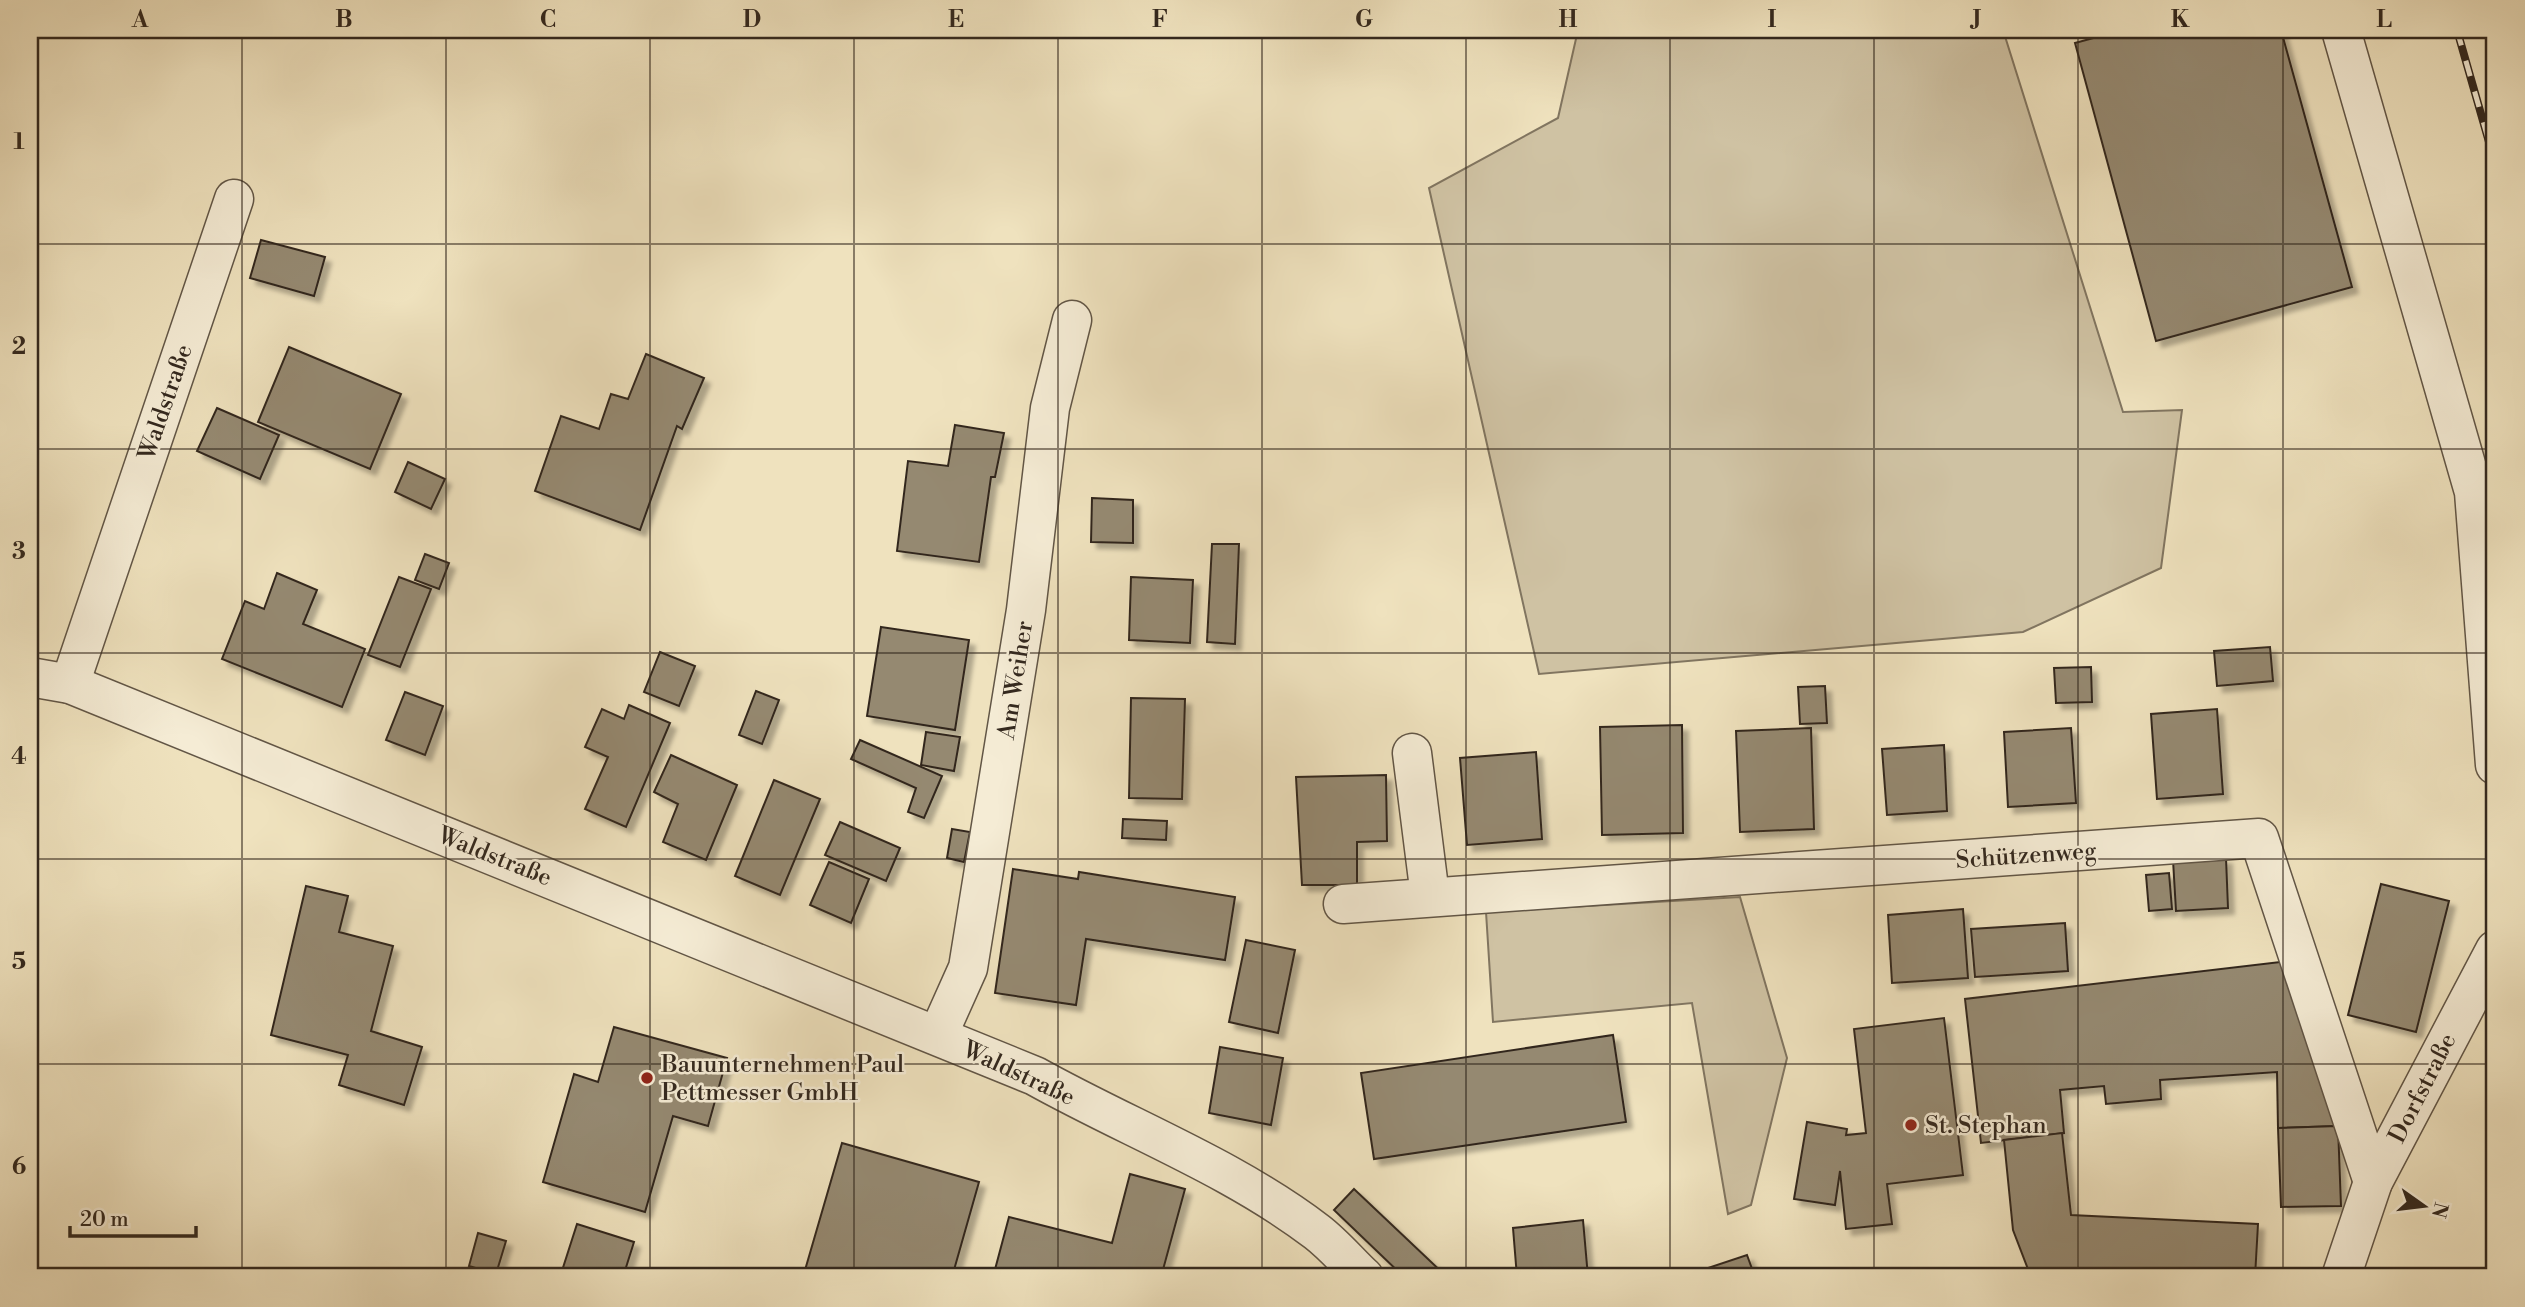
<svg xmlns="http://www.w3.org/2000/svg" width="2525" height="1307" viewBox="0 0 2525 1307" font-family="'Libre Bodoni',serif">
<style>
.green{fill:#cfc2a3;stroke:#817560;stroke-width:2}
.building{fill:#958971;stroke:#33281e;stroke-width:2;filter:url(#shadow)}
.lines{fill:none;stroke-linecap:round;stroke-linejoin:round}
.minor-casing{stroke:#625646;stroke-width:41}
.minor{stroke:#f5ecd5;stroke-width:38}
.rail-casing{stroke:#33281e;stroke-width:8}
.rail{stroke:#f5ecd5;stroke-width:5;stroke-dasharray:16;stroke-linecap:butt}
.grid{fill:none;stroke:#33281e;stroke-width:2;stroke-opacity:0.55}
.poi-dot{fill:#8f2418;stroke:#f5ecd5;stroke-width:2.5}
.labels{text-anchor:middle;stroke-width:5;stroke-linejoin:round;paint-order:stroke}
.street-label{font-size:24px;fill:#33281e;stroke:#f5ecd5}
.poi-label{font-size:24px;fill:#33281e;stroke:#f5ecd5;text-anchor:start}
.neatline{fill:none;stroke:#33281e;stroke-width:2.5}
.grid-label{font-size:23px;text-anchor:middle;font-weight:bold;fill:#33281e}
</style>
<defs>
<filter id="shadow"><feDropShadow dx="6" dy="6" stdDeviation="2" flood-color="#0004"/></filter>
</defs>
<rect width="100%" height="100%" fill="#efe2be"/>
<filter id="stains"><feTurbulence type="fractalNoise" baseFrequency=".00286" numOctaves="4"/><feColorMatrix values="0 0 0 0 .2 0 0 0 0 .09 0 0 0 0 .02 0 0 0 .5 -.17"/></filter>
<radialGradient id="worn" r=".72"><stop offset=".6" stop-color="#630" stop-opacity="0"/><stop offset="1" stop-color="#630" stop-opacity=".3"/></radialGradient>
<g class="green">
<polygon points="1578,30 2003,30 2123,412 2182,410 2161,568 2023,632 1539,674 1429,188 1558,118"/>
<polygon points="1740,897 1787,1058 1751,1205 1728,1214 1692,1003 1493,1022 1486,912"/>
</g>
<g class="building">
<polygon points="2123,30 2281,30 2352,287 2156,341 2075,43"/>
<polygon points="261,240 325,257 314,296 250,278"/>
<polygon points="289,347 401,394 370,469 258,422"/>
<polygon points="646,354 704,378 682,429 677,426 640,530 535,491 561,416 599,429 611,394 628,399"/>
<polygon points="217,408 279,435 260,479 197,451"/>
<polygon points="955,425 1004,433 995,477 991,477 979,562 897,551 908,461 948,466"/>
<polygon points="408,462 445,479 431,509 395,492"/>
<polygon points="1092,498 1133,500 1133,543 1091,542"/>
<polygon points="1212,544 1239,544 1235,644 1207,642"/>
<polygon points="425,554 449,563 439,589 415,580"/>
<polygon points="277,573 317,590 303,624 365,649 342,707 222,659 245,601 264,609"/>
<polygon points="399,577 431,589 400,667 368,655"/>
<polygon points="1131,577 1193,580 1190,643 1129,640"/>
<polygon points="881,627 969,640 955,730 867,716"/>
<polygon points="2270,647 2273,681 2217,686 2214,651"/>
<polygon points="660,652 695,666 679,706 644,692"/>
<polygon points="2091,667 2092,702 2056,703 2054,668"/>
<polygon points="1825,686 1827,723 1800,724 1798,687"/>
<polygon points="756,691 779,700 762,744 739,735"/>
<polygon points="405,692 443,706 425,755 386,740"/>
<polygon points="1131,698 1185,699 1182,799 1129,798"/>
<polygon points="629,705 670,723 626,827 585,809 608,757 585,747 602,709 624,719"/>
<polygon points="2217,709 2223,794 2157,799 2151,714"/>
<polygon points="1682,725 1683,833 1602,835 1600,727"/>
<polygon points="1811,728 1814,829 1740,832 1736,731"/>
<polygon points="2071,728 2076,803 2008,807 2004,732"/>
<polygon points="926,732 960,737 954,771 921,765"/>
<polygon points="860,740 942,776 924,818 908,812 916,788 851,759"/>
<polygon points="1944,745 1947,811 1887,815 1882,749"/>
<polygon points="1536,752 1542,839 1467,845 1460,758"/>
<polygon points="671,755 737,785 706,860 663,842 678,804 654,792"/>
<polygon points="1386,775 1387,841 1357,842 1357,885 1302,885 1296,777"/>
<polygon points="774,780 820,799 780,895 735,876"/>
<polygon points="1123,819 1167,821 1166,840 1122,838"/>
<polygon points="840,822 900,848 886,881 825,855"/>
<polygon points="952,829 970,832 964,862 947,858"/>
<polygon points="2226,858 2228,908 2176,911 2173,860"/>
<polygon points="829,862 869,879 851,923 810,905"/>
<polygon points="1013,869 1078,879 1079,872 1235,897 1225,960 1086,939 1076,1005 995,993"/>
<polygon points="2169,873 2172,909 2149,911 2146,875"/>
<polygon points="2381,884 2449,901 2416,1032 2348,1015"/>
<polygon points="306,886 348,896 339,932 393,946 371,1031 422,1047 404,1105 339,1085 348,1055 271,1035"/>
<polygon points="1963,909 1968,978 1892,983 1888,915"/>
<polygon points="2065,923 2068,971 1975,977 1971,929"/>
<polygon points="1246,940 1295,950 1278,1033 1229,1022"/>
<polygon points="2289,961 2338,1126 2278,1128 2277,1072 2160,1080 2161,1099 2106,1104 2104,1086 2060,1090 2064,1133 1981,1143 1965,999"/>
<polygon points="1944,1018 1963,1175 1887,1184 1892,1224 1846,1229 1840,1171 1835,1205 1794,1199 1807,1122 1847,1129 1846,1135 1866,1133 1854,1029"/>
<polygon points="614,1027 727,1058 708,1126 673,1116 645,1212 543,1182 574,1074 598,1082"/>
<polygon points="1613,1035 1626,1122 1374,1159 1361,1073"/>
<polygon points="1220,1047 1283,1058 1271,1125 1209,1113"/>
<polygon points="2338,1126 2341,1206 2281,1207 2278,1128"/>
<polygon points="2062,1133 2071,1215 2258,1224 2255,1277 2031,1277 2013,1230 2004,1140"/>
<polygon points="842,1143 979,1182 952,1277 803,1277"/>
<polygon points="1130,1174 1185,1189 1161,1277 993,1277 1009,1217 1112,1243"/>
<polygon points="1354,1189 1447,1277 1404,1277 1334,1210"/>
<polygon points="1583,1220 1588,1277 1517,1277 1513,1228"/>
<polygon points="577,1224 634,1242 623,1277 560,1277"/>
<polygon points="478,1233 506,1241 496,1274 469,1266"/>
<polygon points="1747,1255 1755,1277 1681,1277"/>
</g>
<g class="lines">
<g class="minor-casing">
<g id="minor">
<polyline points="2341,30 2474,492 2495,765"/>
<path d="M30 677 70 684 1035 1076C1128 1128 1232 1167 1317 1232 1334 1245 1349 1263 1364 1277"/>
<polyline points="70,684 234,199"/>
<polyline points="1412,753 1430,896"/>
<polyline points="1343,904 2259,838 2373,1182"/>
<polyline points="938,1035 968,968 1026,610 1050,408 1072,320"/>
<polyline points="2341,1277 2373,1182 2495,950"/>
</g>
</g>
<use href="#minor" class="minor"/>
<g class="rail-casing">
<polyline id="rail" points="2457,30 2495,163"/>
</g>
<use href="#rail" class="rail"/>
</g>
<path class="grid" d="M242 30V1277M446 30V1277M650 30V1277M854 30V1277M1058 30V1277M1262 30V1277M1466 30V1277M1670 30V1277M1874 30V1277M2078 30V1277M2283 30V1277M30 244H2495M30 449H2495M30 653H2495M30 859H2495M30 1064H2495"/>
<g class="poi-dot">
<circle cx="647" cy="1078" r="7"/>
<circle cx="1911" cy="1125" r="7"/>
</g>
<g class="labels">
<g class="street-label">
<text transform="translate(165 402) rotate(-71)" y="8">Waldstraße</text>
<text transform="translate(1015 680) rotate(-81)" y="8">Am Weiher</text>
<text transform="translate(2026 855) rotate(-4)" y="8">Schützenweg</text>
<text transform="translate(495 856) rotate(22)" y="8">Waldstraße</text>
<text transform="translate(1019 1073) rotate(25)" y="8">Waldstraße</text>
<text transform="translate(2422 1088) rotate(-63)" y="8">Dorfstraße</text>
</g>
<g class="poi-label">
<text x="661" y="1072">Bauunternehmen Paul<tspan x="661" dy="28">Pettmesser GmbH</tspan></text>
<text x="1925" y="1133">St. Stephan</text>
</g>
</g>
<rect width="2525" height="1307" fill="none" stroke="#efe2be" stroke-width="77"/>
<g transform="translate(2424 1206) rotate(104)" stroke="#f5ecd5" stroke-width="5" paint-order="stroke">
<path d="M0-5L12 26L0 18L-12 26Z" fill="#33281e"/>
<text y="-10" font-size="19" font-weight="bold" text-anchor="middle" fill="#33281e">N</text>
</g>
<path d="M70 1226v10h126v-10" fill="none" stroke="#33281e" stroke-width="3.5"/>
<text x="80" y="1226" font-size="21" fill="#33281e" stroke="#f5ecd5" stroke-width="5" paint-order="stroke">20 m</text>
<rect x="38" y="38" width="2448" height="1230" class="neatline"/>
<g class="grid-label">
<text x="140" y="27">A</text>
<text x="344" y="27">B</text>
<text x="548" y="27">C</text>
<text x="752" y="27">D</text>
<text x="956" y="27">E</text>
<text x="1160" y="27">F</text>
<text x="1364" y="27">G</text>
<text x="1568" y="27">H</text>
<text x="1772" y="27">I</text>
<text x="1977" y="27">J</text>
<text x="2180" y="27">K</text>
<text x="2384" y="27">L</text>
<text x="19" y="149">1</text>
<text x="19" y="354">2</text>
<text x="19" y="559">3</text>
<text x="19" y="764">4</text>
<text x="19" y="969">5</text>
<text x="19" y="1174">6</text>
</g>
<rect width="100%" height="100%" filter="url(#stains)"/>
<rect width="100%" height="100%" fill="url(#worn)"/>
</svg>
